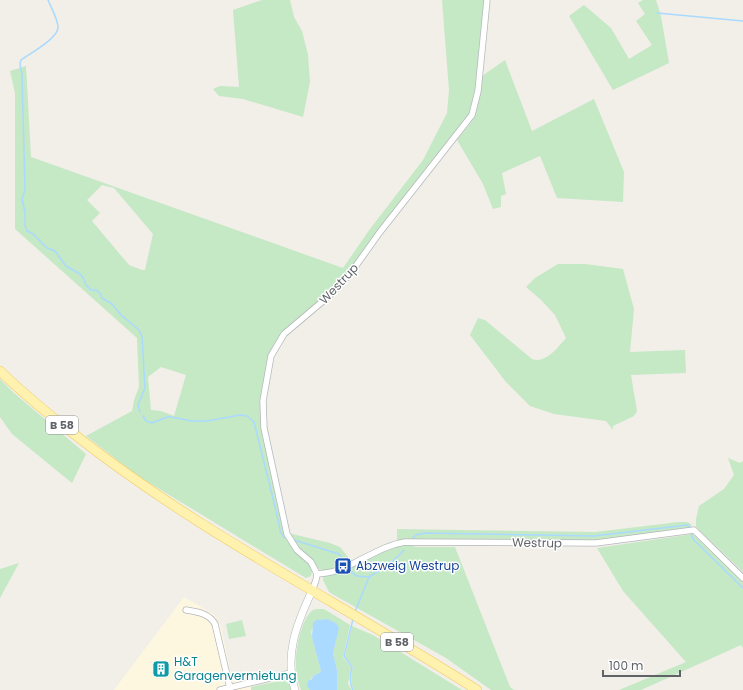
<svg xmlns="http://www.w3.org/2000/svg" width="743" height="690" viewBox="0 0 743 690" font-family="Poppins,sans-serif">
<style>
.commercial{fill:#fef7e0}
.green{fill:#c5e8c5;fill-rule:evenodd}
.water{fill:#aadaff}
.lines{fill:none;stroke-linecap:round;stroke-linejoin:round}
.stream{stroke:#aadaff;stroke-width:1.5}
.minor-casing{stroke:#b5b8bc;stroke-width:7}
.tertiary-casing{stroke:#b5b8bc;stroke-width:8}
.primary-casing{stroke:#f2c960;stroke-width:10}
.minor{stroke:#fff;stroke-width:5.5}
.tertiary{stroke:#fff;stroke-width:7}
.primary{stroke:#fff2af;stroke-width:9}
.labels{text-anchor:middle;stroke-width:3;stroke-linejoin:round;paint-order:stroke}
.shield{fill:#fff;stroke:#8f9295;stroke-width:1}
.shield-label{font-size:11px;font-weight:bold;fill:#5f6368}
.street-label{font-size:12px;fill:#5f6368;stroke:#fff}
.transit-label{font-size:12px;fill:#164399;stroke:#fff;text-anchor:start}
.culture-label{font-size:12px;fill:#0d838f;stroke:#fff;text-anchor:start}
</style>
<rect width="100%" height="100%" fill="#f1efe8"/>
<polygon class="commercial" points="184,597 213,614 217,619 221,627 232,678 234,680 237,681 249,679 251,690 114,690"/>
<g class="green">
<polygon points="262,0 290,0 294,17 302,31 308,55 310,82 303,117 243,99 219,96 213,89 220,86 239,87 233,10"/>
<path d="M442 0H485L478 74 469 117 350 272 328 295 283 334 269 356 261 401 285 534 310 564 312 571 311 576 306 578 138 476 86 436 132 411 134 400 139 387 137 338 15 229V93L10 71 26 66 31 157 343 268 370 229 423 160 447 113 449 90ZM102 185 114 188 153 234 145 270H142L129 265 92 221 100 213 87 200ZM161 367 186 375 174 416 161 411 151 410 148 377Z"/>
<polygon points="643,0 656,0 661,16 669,63 613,90 569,16 584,5 611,28 629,59 652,45 636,21 645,14 638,3"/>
<polygon points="505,60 532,131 594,99 624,172 623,202 557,198 540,156 502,173 506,194 501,196 501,207 493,209 483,184 457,140 473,120 482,76"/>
<path d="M558 264H585L623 269 634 309 630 352 685 350 686 373 631 375 637 411 634 416 613 426V430L606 421 554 414 530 406 506 382 470 335 478 318 485 320 532 359C546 364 558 347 566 338L555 315 541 300 526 287 535 278Z"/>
<polygon points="0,379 14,393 86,454 72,483 12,434 0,417"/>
<polygon points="728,458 740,463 743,461 743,572 696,527 696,519 699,506 724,489 734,475"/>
<polygon points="679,522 687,522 691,524 692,529 596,543 397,541 397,529 595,532"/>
<path d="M288 533 330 543 340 547 352 562C343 565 331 573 322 570 311 567 294 543 288 533Z"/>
<polygon points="693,534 743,582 743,648 741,645 641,690 619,690 686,662 623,591 597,548"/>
<polygon points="406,544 416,547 455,547 510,687 514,690 491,690 446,658 334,595 329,592 323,580 324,574 394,546"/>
<polygon points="19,563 0,598 0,569"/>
<path d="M319 609H324L350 625 343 657 351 667 348 684 352 690H337V670L333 653 337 635 336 623 324 619 315 621 311 632 321 671 319 673 313 676 310 680V690H301C298 682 296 674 296 666 295 652 301 618 313 610 315 609 317 609 319 609Z"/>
<polygon points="242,620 246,636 229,639 226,624"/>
<path d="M352 626 373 635 462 690H354C350 681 351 676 353 667L345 656Z"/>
<polygon points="284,680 290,685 292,690 251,690 251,687"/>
</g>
<polygon class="water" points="327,619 336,623 339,628 333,653 337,670 337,690 310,690 307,686 308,681 312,679 313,676 319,673 321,671 312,637 313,623 316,620"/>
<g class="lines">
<g class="stream">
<path d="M48 0C51 7 58 20 58 27 59 38 29 54 21 60L20 64 22 75 25 190 22 199 25 212V226L27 231 33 234 47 248 55 251 66 266 80 274 84 279 86 285 91 290H96L100 293 102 298 112 304 121 315 139 330 142 337 145 388 138 405 140 412"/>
<polyline points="657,13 743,21"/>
<polyline points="143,416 146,421 152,423 167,417 171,417 192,421 207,421 240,415 247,416 254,422 279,523 280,531 284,538"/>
<polyline points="691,533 693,539 743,588"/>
<polyline points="413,538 416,535 425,533 594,536 688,525 690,529"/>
<polyline points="294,540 339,554 345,563"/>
<polyline points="349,571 357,576 369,577"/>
<polyline points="355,612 369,577 392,562 404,550"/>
<path d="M353 619 344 656 352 667C350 676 349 682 353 690"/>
</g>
<g class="minor-casing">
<g id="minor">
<path d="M317 574C323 573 330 573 335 571 360 563 380 546 405 542L596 543 694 530 743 578"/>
<polyline points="312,591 316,580 317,574 311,562 297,550 287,534 264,428 263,401 271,356 284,334 329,296 350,274 380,232 472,115 478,91 487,0"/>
<path d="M186 610C197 612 209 613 215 624L230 688"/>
<polyline points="220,690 291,673"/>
</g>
</g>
<g class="tertiary-casing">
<path id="tertiary" d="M295 690C284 655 297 623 312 591"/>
</g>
<g class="primary-casing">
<path id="primary" d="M0 371C23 393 48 414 74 434 199 533 343 604 477 690"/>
</g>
<use href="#minor" class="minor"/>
<use href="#tertiary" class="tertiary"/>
<use href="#primary" class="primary"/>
</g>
<defs>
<g id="bus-square" transform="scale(0.9)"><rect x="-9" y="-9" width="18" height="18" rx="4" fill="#1a4fb4" stroke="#fff"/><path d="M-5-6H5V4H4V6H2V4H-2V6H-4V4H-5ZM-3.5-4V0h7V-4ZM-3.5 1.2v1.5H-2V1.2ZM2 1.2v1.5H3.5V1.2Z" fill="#fff"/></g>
<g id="building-square" transform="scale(0.9)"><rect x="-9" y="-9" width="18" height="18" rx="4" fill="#0f9aa8" stroke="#fff"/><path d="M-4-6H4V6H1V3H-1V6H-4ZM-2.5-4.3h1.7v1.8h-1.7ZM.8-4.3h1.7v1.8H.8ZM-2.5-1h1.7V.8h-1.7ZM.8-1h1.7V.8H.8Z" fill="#fff"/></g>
</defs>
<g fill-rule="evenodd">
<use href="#bus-square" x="343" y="566"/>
<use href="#building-square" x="161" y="669"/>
</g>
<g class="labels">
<g class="shield">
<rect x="46" y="416" width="32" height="18" rx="3"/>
<rect x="381" y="633" width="32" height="18" rx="3"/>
</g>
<g class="shield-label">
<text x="62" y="429">B 58</text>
<text x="397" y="646">B 58</text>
</g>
<g class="street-label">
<text transform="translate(339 284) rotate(-47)" y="4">Westrup</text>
<text transform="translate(537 543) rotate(1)" y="4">Westrup</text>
</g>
<g class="transit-label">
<text x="356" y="570">Abzweig Westrup</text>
</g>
<g class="culture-label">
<text x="174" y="666">H&amp;T<tspan x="174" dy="14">Garagenvermietung</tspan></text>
</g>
</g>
<path d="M603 670v6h77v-6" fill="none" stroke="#5f6368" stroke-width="2"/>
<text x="609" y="670" font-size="12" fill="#5f6368" stroke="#ffffff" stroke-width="3" paint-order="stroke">100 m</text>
</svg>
